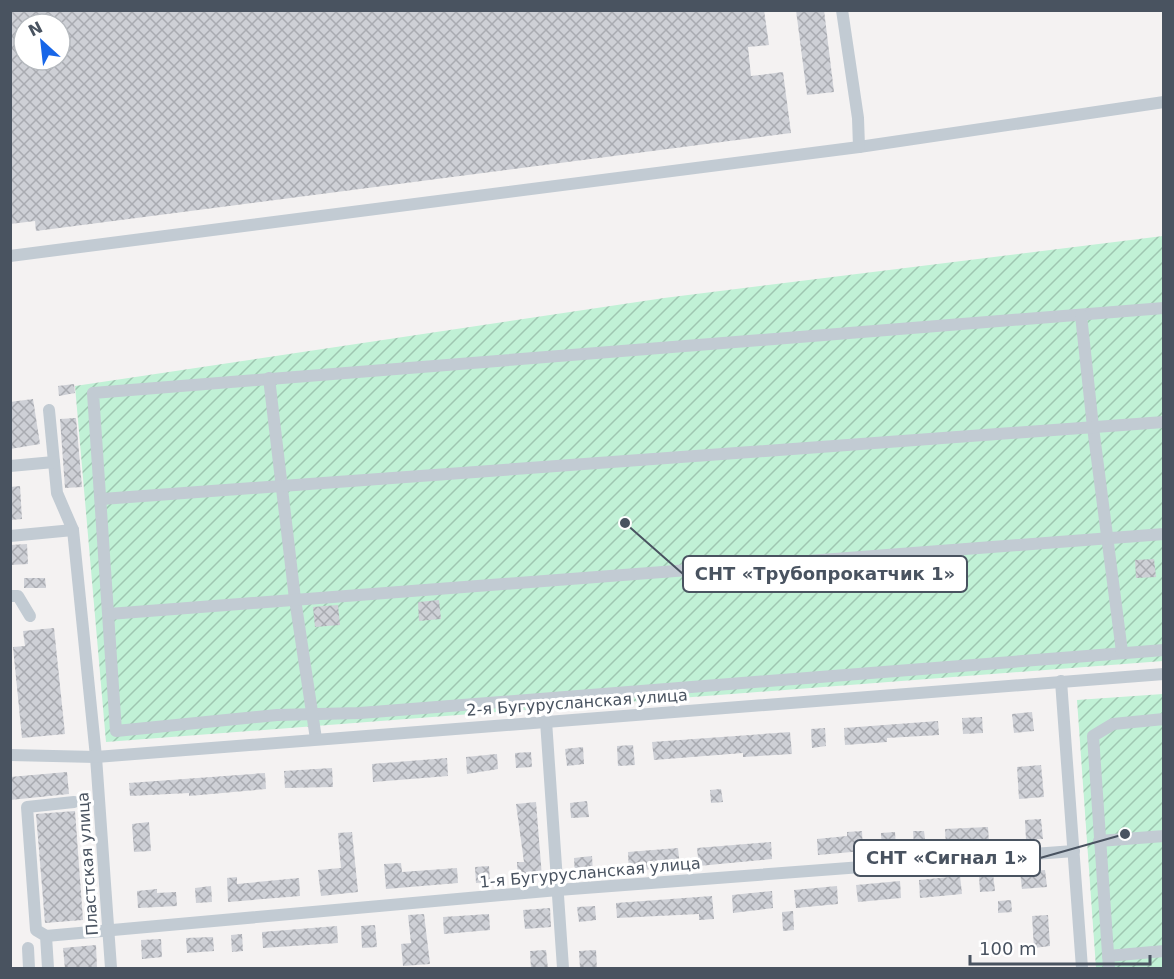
<svg xmlns="http://www.w3.org/2000/svg" width="1174" height="979" viewBox="0 0 1174 979" font-family="'DejaVu Sans',sans-serif">
<style>
.garden{fill:url(#garden-furrows)}
.building{fill:url(#building-cross-hatch);fill-rule:evenodd}
.lines{fill:none;stroke-linecap:round;stroke-linejoin:round}
.minor{stroke:#c2cbd3;stroke-width:12}
.labels{text-anchor:middle;stroke-width:6;stroke-linejoin:round;paint-order:stroke}
.street-label{font-size:16px;fill:#495360;stroke:#fff}
.leader{fill:none;stroke:#495360;stroke-width:2}
.callout-dot{fill:#495360;stroke:#fff;stroke-width:2}
.callout{fill:#fff;stroke:#495360;stroke-width:2}
.callout-label{font-size:18px;text-anchor:middle;font-weight:bold;fill:#495360}
</style>
<defs>
<pattern id="garden-furrows" width="10" height="10" patternUnits="userSpaceOnUse" patternTransform="scale(1.5)"><rect width="10" height="10" fill="#c1f1d6"/><path d="M-1 1l2-2M0 10L10 0M9 11l2-2" fill="none" stroke="#9fc6b1"/></pattern>
<pattern id="building-cross-hatch" width="8" height="8" patternUnits="userSpaceOnUse" patternTransform="scale(1.5)"><rect width="8" height="8" fill="#ced0d6"/><path d="M0 0l8 8M0 8l8-8" fill="none" stroke="#a9abb1"/></pattern>
</defs>
<rect width="100%" height="100%" fill="#f4f2f2"/>
<g class="garden">
<polygon points="1163,236 1163,661 106,742 75,386 664,298"/>
<polygon points="1163,694 1163,968 1096,968 1077,700"/>
</g>
<g class="building">
<path d="M10 10H764L769 45 748 47 751 76 783 72 791 133 36 231 35 221 10 224ZM24 24H60V60H24Z"/>
<polygon points="796,10 824,10 834,92 807,95"/>
<polygon points="74,384 75,393 59,396 58,386"/>
<polygon points="33,399 40,444 10,449 10,402"/>
<polygon points="76,418 82,487 65,488 60,419"/>
<polygon points="20,486 22,519 10,520 10,487"/>
<polygon points="27,544 28,564 10,565 10,545"/>
<polygon points="1154,559 1156,577 1136,578 1135,560"/>
<polygon points="24,578 45,578 46,588 24,588"/>
<polygon points="439,600 441,619 419,621 418,602"/>
<polygon points="338,605 340,625 315,627 313,607"/>
<polygon points="54,628 65,734 22,738 13,647 25,646 23,631"/>
<polygon points="1032,712 1034,731 1014,733 1012,714"/>
<polygon points="982,717 983,733 963,734 962,718"/>
<polygon points="938,721 939,735 887,738 887,742 845,745 844,728"/>
<polygon points="825,728 826,746 812,748 811,729"/>
<polygon points="790,732 792,754 743,757 743,753 654,760 652,742"/>
<polygon points="633,745 635,765 618,766 617,746"/>
<polygon points="583,747 584,764 567,766 565,749"/>
<polygon points="531,752 532,767 516,768 515,753"/>
<polygon points="497,754 498,769 467,774 466,757"/>
<polygon points="447,758 448,776 373,782 372,764"/>
<polygon points="1041,765 1044,797 1019,799 1017,767"/>
<polygon points="332,768 333,787 285,788 284,771"/>
<polygon points="67,772 69,794 10,800 10,777"/>
<polygon points="265,773 266,789 189,796 189,793 130,796 129,783"/>
<polygon points="721,789 723,802 711,803 710,790"/>
<polygon points="587,801 589,817 571,818 570,803"/>
<polygon points="536,802 542,877 518,879 517,862 524,862 516,804"/>
<polygon points="75,811 83,920 45,923 36,814"/>
<polygon points="1041,819 1043,839 1026,840 1025,820"/>
<polygon points="149,822 151,851 134,852 132,824"/>
<polygon points="988,827 989,843 946,847 945,829"/>
<polygon points="862,831 863,851 818,855 817,839 847,836 847,832"/>
<polygon points="913,831 924,831 926,847 914,848"/>
<polygon points="352,832 358,892 321,896 318,870 341,868 338,833"/>
<polygon points="895,832 896,849 882,850 881,833"/>
<polygon points="771,842 772,859 699,866 697,848"/>
<polygon points="678,848 680,867 629,871 628,852"/>
<polygon points="592,856 593,873 575,874 574,858"/>
<polygon points="401,863 402,872 457,868 458,883 386,889 384,864"/>
<polygon points="489,866 490,882 476,883 475,867"/>
<polygon points="1045,870 1047,887 1022,889 1020,872"/>
<polygon points="993,874 995,891 980,892 979,875"/>
<polygon points="960,876 962,894 920,898 919,880"/>
<polygon points="237,877 237,884 299,878 300,896 228,902 227,878"/>
<polygon points="900,881 901,898 858,902 856,885"/>
<polygon points="211,886 212,902 196,903 195,888"/>
<polygon points="837,886 838,904 796,908 794,890"/>
<polygon points="157,889 157,893 176,892 177,906 138,908 137,891"/>
<polygon points="772,891 773,908 733,913 732,895"/>
<polygon points="712,896 714,919 699,920 699,914 617,918 616,903"/>
<polygon points="1011,900 1012,912 998,913 998,901"/>
<polygon points="595,906 596,920 579,922 577,907"/>
<polygon points="550,908 551,927 525,929 523,910"/>
<polygon points="793,911 794,930 783,931 782,912"/>
<polygon points="424,914 430,964 403,966 401,944 411,943 408,915"/>
<polygon points="489,914 490,930 444,934 443,917"/>
<polygon points="1048,915 1050,946 1034,948 1032,916"/>
<polygon points="375,925 377,947 362,948 361,926"/>
<polygon points="337,926 338,943 263,948 262,932"/>
<polygon points="242,934 243,951 232,952 231,935"/>
<polygon points="213,937 214,951 187,953 186,938"/>
<polygon points="161,939 162,957 142,959 141,940"/>
<polygon points="96,945 97,969 65,969 63,948"/>
<polygon points="546,950 548,969 531,969 530,951"/>
<polygon points="596,950 597,969 580,969 579,951"/>
</g>
<g class="lines">
<g class="minor">
<polyline points="859,147 1164,102"/>
<polyline points="10,256 859,147 858,118 842,10"/>
<polyline points="1164,308 93,393 116,731 277,715 360,713 1164,650"/>
<polyline points="1081,315 1093,427 1122,652"/>
<polyline points="269,378 295,599 316,739"/>
<polyline points="49,410 57,493 73,530 96,757 111,968"/>
<polyline points="10,466 54,462"/>
<polyline points="102,499 1164,422"/>
<polyline points="10,536 73,530"/>
<polyline points="10,596 18,596 30,616"/>
<polyline points="109,614 1164,534"/>
<polyline points="1061,681 1082,968"/>
<polyline points="546,721 563,968"/>
<polyline points="10,755 96,757 1164,674"/>
<polyline points="1099,841 1164,836"/>
<polyline points="46,936 558,890 1074,851"/>
<polyline points="28,948 29,968"/>
<polyline points="1108,956 1164,951"/>
<polyline points="48,968 46,936 36,930 27,807 74,802"/>
<polyline points="1109,968 1093,736 1113,724 1164,719"/>
</g>
</g>
<g class="labels">
<g class="street-label">
<text transform="translate(577 702) rotate(-4)" y="6">2-я Бугурусланская улица</text>
<text transform="translate(87 864) rotate(-94)" y="6">Пластская улица</text>
<text transform="translate(590 872) rotate(-5)" y="6">1-я Бугурусланская улица</text>
</g>
</g>
<path class="leader" d="M625 523L683 574M1125 834L1040 858"/>
<g class="callout-dot">
<circle cx="625" cy="523" r="6"/>
<circle cx="1125" cy="834" r="6"/>
</g>
<g class="callout">
<rect x="683" y="556" width="284" height="36" rx="6"/>
<rect x="854" y="840" width="186" height="36" rx="6"/>
</g>
<g class="callout-label">
<text x="825" y="580">СНТ «Трубопрокатчик 1»</text>
<text x="947" y="864">СНТ «Сигнал 1»</text>
</g>
<rect width="1174" height="979" fill="none" stroke="#495360" stroke-width="24"/>
<g transform="translate(42 42) rotate(333)"><circle r="28" fill="#ffffff" stroke="#b6babf" stroke-width="1.5"/>
<path d="M0-4.5L10 22L0 15L-10 22Z" fill="#1766e8"/>
<text y="-9" font-size="16" font-weight="bold" text-anchor="middle" fill="#495360">N</text>
</g>
<path d="M970 955v9h180v-9" fill="none" stroke="#495360" stroke-width="3"/>
<text x="979" y="955" font-size="18" fill="#495360" stroke="#ffffff" stroke-width="4.5" paint-order="stroke">100 m</text>
</svg>
